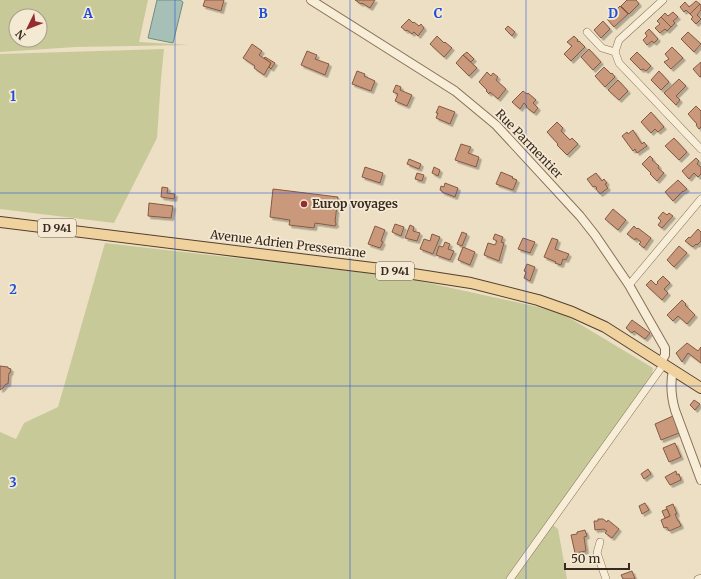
<svg xmlns="http://www.w3.org/2000/svg" width="701" height="579" viewBox="0 0 701 579" font-family="Merriweather,serif">
<style>
.green{fill:#c7ca98;fill-rule:evenodd}
.water{fill:#a6c0b7;stroke:#6d8e84}
.building{fill:#ca997b;stroke:#855a42;filter:url(#shadow)}
.lines{fill:none;stroke-linecap:round;stroke-linejoin:round}
.minor-casing{stroke:#87705b;stroke-width:8}
.tertiary-casing{stroke:#87705b;stroke-width:10}
.primary-casing{stroke:#553f2f;stroke-width:12}
.minor{stroke:#f8edd7;stroke-width:7}
.tertiary{stroke:#f8edd7;stroke-width:8}
.primary{stroke:#efd29d;stroke-width:10}
.grid{fill:none;stroke:#1d4ed8;stroke-width:1;stroke-opacity:0.55}
.poi-dot{fill:#942d32;stroke:#f4e9d3;stroke-width:1.5}
.labels{text-anchor:middle;stroke-width:3.5;stroke-linejoin:round;paint-order:stroke}
.shield{fill:#f4e9d3;stroke:#706355;stroke-width:1}
.shield-label{font-size:11px;font-weight:bold;fill:#37291f}
.street-label{font-size:12px;fill:#37291f;stroke:#f4e9d3}
.poi-label{font-size:12px;font-weight:bold;fill:#37291f;stroke:#f4e9d3;text-anchor:start}
.grid-label{font-size:13px;text-anchor:middle;font-weight:bold;fill:#1d4ed8;stroke:#f4e9d3;stroke-width:3.5;stroke-linejoin:round;paint-order:stroke}
</style>
<defs>
<filter id="shadow"><feDropShadow dx="2.5" dy="2.5" stdDeviation="0" flood-color="#0004"/></filter>
</defs>
<rect width="100%" height="100%" fill="#eddfc4"/>
<g class="green">
<path d="M0 0H148L139 42 189 45 76 47 0 52ZM16 16H40V40H16Z"/>
<polygon points="164,49 161,79 157,138 114,223 0,209 0,54"/>
<polygon points="105,243 401,277 534,306 563,314 653,368 652,374 507,579 0,579 0,432 16,439 24,423 58,407"/>
<polygon points="553,525 558,529 567,579 514,579"/>
</g>
<polygon class="water" points="157,0 180,0 183,2 173,43 148,38"/>
<g class="building">
<polygon points="205,0 224,0 221,11 203,6"/>
<polygon points="355,0 375,0 370,8 362,3 361,4"/>
<polygon points="627,0 636,0 639,4 629,14 621,6"/>
<polygon points="696,1 700,4 690,14 686,10 684,12 680,7 685,2 689,7"/>
<polygon points="700,4 701,6 701,10 697,15 701,19 696,24 691,19 693,17 690,14"/>
<polygon points="620,6 628,14 614,27 607,19"/>
<polygon points="673,12 678,17 673,21 675,23 671,27 661,17 665,13 668,16"/>
<polygon points="661,17 671,27 667,31 665,29 660,33 655,28 660,24 657,21"/>
<polygon points="409,19 413,23 414,22 419,26 421,24 424,28 418,36 414,32 412,34 407,30 406,31 401,27"/>
<polygon points="603,21 610,29 601,38 594,30"/>
<polygon points="508,26 515,32 512,36 505,29"/>
<polygon points="649,29 658,39 654,43 652,41 647,45 643,40 647,36 645,33"/>
<polygon points="688,32 701,44 694,52 681,39"/>
<polygon points="437,36 444,43 445,42 452,48 444,57 430,44"/>
<polygon points="574,36 578,40 577,40 578,42 579,41 585,47 571,61 564,54 572,46 567,42"/>
<polygon points="252,44 262,51 259,55 271,63 264,75 254,68 255,66 243,58"/>
<polygon points="672,47 683,58 671,69 664,62 669,59 665,54"/>
<polygon points="589,49 601,62 593,70 581,57"/>
<polygon points="307,51 317,55 315,59 329,64 325,75 301,65"/>
<polygon points="467,52 474,59 471,62 463,55"/>
<polygon points="637,52 651,66 646,71 643,69 641,70 630,59"/>
<polygon points="463,55 477,68 469,76 456,63"/>
<polygon points="265,57 275,63 271,69 269,67 271,63 264,58"/>
<polygon points="701,62 701,76 700,77 693,69"/>
<polygon points="604,67 611,74 612,73 615,77 605,87 595,76"/>
<polygon points="357,71 365,74 364,76 375,81 371,91 352,84"/>
<polygon points="659,71 669,82 661,90 651,80"/>
<polygon points="487,72 491,76 493,73 498,77 496,80 506,89 498,99 490,92 489,94 486,91 487,90 479,82"/>
<polygon points="679,79 686,86 676,96 680,100 676,105 664,93"/>
<polygon points="618,80 628,91 619,100 608,90"/>
<polygon points="396,85 401,87 400,90 412,95 407,106 395,101 398,94 393,92"/>
<polygon points="523,91 527,94 528,93 536,100 533,103 538,108 534,113 526,107 527,106 524,103 520,109 512,102"/>
<polygon points="439,106 455,112 450,124 436,118 438,113 436,113"/>
<polygon points="696,106 701,111 701,127 699,129 696,125 697,124 688,114"/>
<polygon points="651,112 664,127 658,132 655,129 651,133 641,122"/>
<polygon points="557,122 563,128 561,131 570,140 572,138 578,144 567,155 557,145 558,144 547,132"/>
<polygon points="633,130 642,144 644,142 647,146 637,153 635,149 633,151 622,136 627,132 628,134"/>
<polygon points="674,138 687,152 679,160 665,146"/>
<polygon points="461,144 471,147 468,153 479,157 476,167 455,160"/>
<polygon points="650,156 653,159 652,160 659,166 658,168 664,173 657,181 650,174 651,173 642,164"/>
<polygon points="696,158 699,161 697,164 701,167 701,174 698,177 694,173 689,179 682,171"/>
<polygon points="409,159 421,164 419,169 407,164"/>
<polygon points="365,167 383,173 380,183 362,177"/>
<polygon points="434,167 440,170 438,176 432,173"/>
<polygon points="501,172 513,177 512,178 517,180 513,190 496,184"/>
<polygon points="417,173 424,175 422,181 415,179"/>
<polygon points="596,173 602,181 604,179 607,183 605,184 608,188 600,194 596,189 597,188 595,186 593,187 587,179"/>
<polygon points="678,180 687,189 683,192 683,191 673,201 665,192"/>
<polygon points="445,183 458,188 455,197 442,192 442,191 440,190 441,186 444,187"/>
<polygon points="162,187 168,188 167,193 175,194 174,199 161,197"/>
<polygon points="273,189 338,197 335,222 336,223 336,225 335,225 335,226 315,223 314,228 289,225 290,220 270,217"/>
<polygon points="149,203 173,206 171,218 148,216"/>
<polygon points="613,209 626,220 618,230 605,219"/>
<polygon points="663,212 667,215 669,213 673,216 662,228 658,225 661,221 658,218"/>
<polygon points="395,224 404,227 401,236 392,232"/>
<polygon points="410,225 414,227 413,231 420,233 417,241 405,238"/>
<polygon points="375,226 385,230 381,241 383,242 380,248 368,244"/>
<polygon points="634,226 637,229 638,228 651,238 644,248 639,244 641,242 636,238 635,240 627,234"/>
<polygon points="698,229 701,232 701,241 697,245 696,244 693,247 685,241 689,237 690,238"/>
<polygon points="462,232 467,234 462,246 457,244"/>
<polygon points="432,234 440,237 433,254 420,249 424,239 430,241"/>
<polygon points="495,234 503,237 501,242 504,243 499,261 484,255 488,243 495,245 497,241 493,239"/>
<polygon points="523,238 535,242 530,253 518,249"/>
<polygon points="552,238 558,240 555,249 569,254 566,260 563,259 561,265 555,263 556,262 544,257"/>
<polygon points="445,242 450,244 448,249 454,251 450,260 436,255 439,246 443,247"/>
<polygon points="679,246 687,253 674,267 667,260"/>
<polygon points="463,247 475,252 470,265 458,260"/>
<polygon points="527,264 535,267 530,281 524,278 526,272 524,271"/>
<polygon points="663,276 670,283 664,289 668,293 662,300 646,285 651,280 656,285 658,283 657,282"/>
<polygon points="682,300 686,304 685,305 695,315 687,324 678,316 673,321 667,315"/>
<polygon points="632,320 650,333 645,339 634,331 632,333 626,328"/>
<polygon points="687,343 698,351 701,347 701,363 688,353 682,362 676,353"/>
<polygon points="0,366 8,367 8,368 11,369 10,373 9,373 8,384 6,384 3,388 0,390"/>
<polygon points="694,400 700,404 695,410 690,405"/>
<polygon points="673,416 679,433 661,440 655,424"/>
<polygon points="675,443 681,457 669,462 663,448"/>
<polygon points="648,469 651,474 644,479 641,474"/>
<polygon points="676,471 677,475 679,474 681,480 670,485 665,477"/>
<polygon points="645,503 649,510 642,514 639,506"/>
<polygon points="673,504 677,514 675,514 678,521 679,521 681,526 669,531 667,527 664,528 661,520 670,516 666,507"/>
<polygon points="667,509 670,516 665,518 662,511"/>
<polygon points="598,519 603,519 607,522 608,520 619,529 612,538 605,533 607,531 604,529 595,530 594,521 598,521"/>
<polygon points="585,530 587,536 584,537 586,551 575,553 571,535 577,534 577,532"/>
<polygon points="632,571 635,579 623,579 621,575"/>
</g>
<g class="lines">
<g class="minor-casing">
<g id="minor">
<polyline points="663,0 619,40 615,52 619,63 701,149"/>
<polyline points="587,32 602,48 615,52"/>
<polyline points="629,285 701,199"/>
<polyline points="600,542 597,553 606,579"/>
<polyline points="510,579 664,364"/>
<polyline points="698,579 701,578"/>
</g>
</g>
<g class="tertiary-casing">
<g id="tertiary">
<polyline points="311,0 455,91 496,125 580,216 595,235 629,285 665,348 665,355 661,362"/>
<path d="M673 370C670 384 671 396 675 410L701 480"/>
</g>
</g>
<g class="primary-casing">
<polyline id="primary" points="0,222 381,269 471,283 538,300 572,312 605,327 701,388"/>
</g>
<use href="#minor" class="minor"/>
<use href="#tertiary" class="tertiary"/>
<use href="#primary" class="primary"/>
</g>
<path class="grid" d="M175 0V579M350 0V579M526 0V579M0 193H701M0 386H701"/>
<circle class="poi-dot" cx="304" cy="204" r="4"/>
<g class="labels">
<g class="shield">
<rect x="38" y="219" width="38" height="18" rx="3"/>
<rect x="376" y="262" width="38" height="18" rx="3"/>
</g>
<g class="shield-label">
<text x="57" y="232">D 941</text>
<text x="395" y="275">D 941</text>
</g>
<g class="street-label">
<text transform="translate(529 144) rotate(46)" y="4">Rue Parmentier</text>
<text transform="translate(288 244) rotate(7)" y="4">Avenue Adrien Pressemane</text>
</g>
<g class="poi-label">
<text x="312" y="208">Europ voyages</text>
</g>
</g>
<g class="grid-label">
<text x="88" y="18">A</text>
<text x="263" y="18">B</text>
<text x="438" y="18">C</text>
<text x="613" y="18">D</text>
<text x="13" y="101">1</text>
<text x="13" y="294">2</text>
<text x="13" y="487">3</text>
</g>
<g transform="translate(28 28) rotate(227)"><circle r="19" fill="#f4e9d3" stroke="#a89c8b"/>
<path d="M0-3L7 15L0 10L-7 15Z" fill="#942d32"/>
<text y="-6" font-size="11" font-weight="bold" text-anchor="middle" fill="#37291f">N</text>
</g>
<path d="M565 563v6h64v-6" fill="none" stroke="#37291f" stroke-width="2"/>
<text x="571" y="563" font-size="12" fill="#37291f" stroke="#f4e9d3" stroke-width="3" paint-order="stroke">50 m</text>
</svg>
